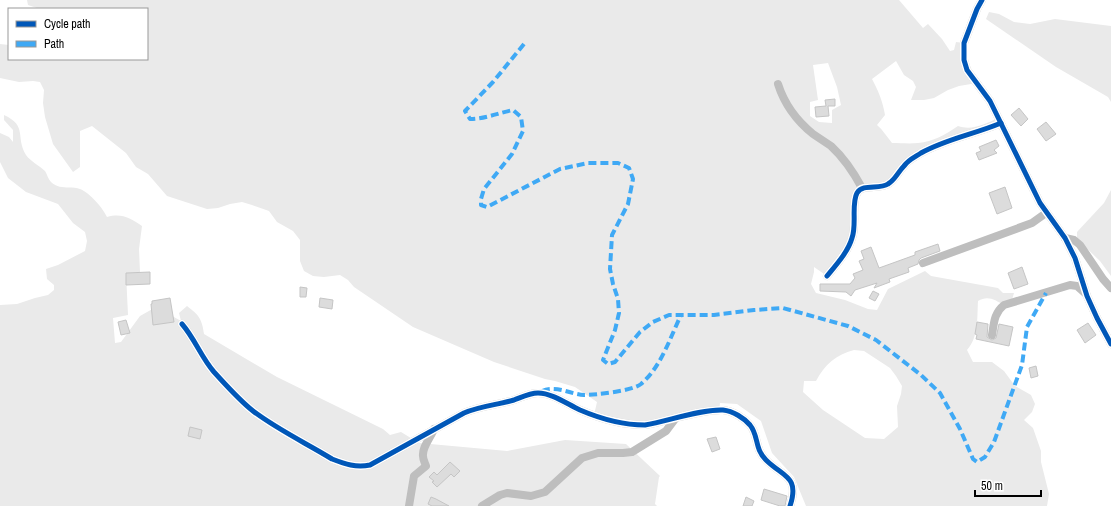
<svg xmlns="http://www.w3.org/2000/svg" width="1111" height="506" viewBox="0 0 1111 506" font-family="'Archivo Narrow',sans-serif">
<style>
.green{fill:#eaeaea;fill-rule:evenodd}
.building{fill:#dcdcdc;stroke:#c5c5c5}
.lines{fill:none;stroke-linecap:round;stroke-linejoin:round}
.street{stroke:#bebebe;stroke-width:8}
.quiet{stroke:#3fa9f5;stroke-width:4;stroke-dasharray:8 4;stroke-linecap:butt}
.cycleway-casing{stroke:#fff;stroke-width:8}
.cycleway{stroke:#0057b8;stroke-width:5}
</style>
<rect width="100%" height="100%" fill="#fff"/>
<g class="green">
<path d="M27 0H899L923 28 928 24 942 39 950 51 954 50 956 42 964 43V54L977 83 959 86 948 90 934 98 924 100H911L916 87 913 81 904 75 896 61 872 79C878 90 883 102 885 115L877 125C883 130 887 137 892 143 901 143 909 144 918 143 933 142 946 134 958 126 972 131 985 124 998 118L1001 123 921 153 894 180 859 191 853 238 827 276 814 267V272L811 284 816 293 845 300 868 309 877 310 888 289 925 271 931 276 998 288 1003 293H1014L1011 303 1004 305C995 300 988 295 978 301 977 317 979 337 967 350L973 362H992L1004 371 1015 386 1031 395 1035 404 1032 412 1024 420 1033 428 1041 451V462L1049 494 1047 506H806L794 477 772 453 761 421 737 404 720 403 719 411 645 425 594 415 597 402 575 387 555 381 545 379 494 362 413 327 354 287 348 280 340 275 324 277 313 276 304 271 300 261V240L293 231 277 222 269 211 252 205 242 202 230 204 218 208 207 209 167 196 148 174 136 167 126 153 92 126 80 131V167L73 172 53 144 45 117 43 103 44 90 40 82 33 81 19 82 0 78V44L9 45V59H147V9H40L28 5ZM828 63 837 87 841 105 832 110V123L819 122 810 116V102L818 100 813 65ZM854 350 864 351 890 368 896 376 902 386 901 394 897 406 898 427 884 439 865 438 823 410 803 392 804 381H816C825 364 836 355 854 350Z"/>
<polygon points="989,12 999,14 1014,22 1030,24 1055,19 1111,26 1111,102 1108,97 1056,67 986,19"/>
<path d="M4 115C28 126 15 137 26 155 31 162 39 165 45 171 47 174 48 179 51 182 60 191 72 185 80 189 90 193 103 208 107 217 122 213 130 218 142 226L139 249 140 272 126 273 128 315 113 318 115 343 121 342 140 316 156 307 181 321 179 313 187 306C199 315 202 319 204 334L277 377 383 429 390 435 401 432 419 443 507 451 565 440 626 444 660 476 659 477 655 504 657 506H0V305L17 304 35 298 48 295 54 290V285L47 279 46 269 58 265 85 251 87 241 85 232 73 223 58 204 26 192 8 178 0 162V133L9 137 13 142V130L4 120Z"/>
<polygon points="1111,190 1111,276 1100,261 1077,239 1077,232 1104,203"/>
</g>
<g class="building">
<polygon points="835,99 835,106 828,106 829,116 816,117 815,107 826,106 825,100"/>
<polygon points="1019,108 1028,119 1021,126 1011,115"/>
<polygon points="1046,122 1056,134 1046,141 1037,129"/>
<polygon points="996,140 999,146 994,150 997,153 979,160 976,153 981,151 979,147"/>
<polygon points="1005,187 1012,208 997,214 989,193"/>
<polygon points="938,244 940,251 921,258 919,260 918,264 908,268 909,272 889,279 890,282 874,288 877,283 855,290 851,296 846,292 820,291 820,284 850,284 855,278 853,274 863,270 859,261 864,259 861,251 871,247 879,268 915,255 915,252"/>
<polygon points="1022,267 1028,284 1014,289 1008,273"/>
<polygon points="150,272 150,284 126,285 126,273"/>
<polygon points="300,287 307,288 306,297 300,297"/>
<polygon points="873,291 879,294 875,301 869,298"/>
<polygon points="170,298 174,322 153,325 151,304 152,304 152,301"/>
<polygon points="320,298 333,300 332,309 319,307"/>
<polygon points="126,320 130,333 121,335 118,322"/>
<polygon points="977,322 988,324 987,337 992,340 996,338 999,324 1013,327 1009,346 976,339 977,335 975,334"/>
<polygon points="1088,323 1096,335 1085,343 1077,330"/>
<polygon points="1036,366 1038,376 1031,378 1029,368"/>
<polygon points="190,427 202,430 200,439 188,436"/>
<polygon points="716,437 720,449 712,452 707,439"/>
<polygon points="450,462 460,471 454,477 451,474 437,487 432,482 434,481 429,477 434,472 437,475"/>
<polygon points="764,489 787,496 785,506 780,506 761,500"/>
<polygon points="431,497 436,499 449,506 432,506 428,504"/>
<polygon points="746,497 754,501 752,506 743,506"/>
</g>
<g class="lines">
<g class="street">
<polyline points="982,0 977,9 964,43 964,60 967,70 990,101 1040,203 1065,238 1075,258 1087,296 1097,318 1111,344"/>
<path d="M778 84C784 103 797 121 813 134 819 138 825 142 831 146 844 158 854 173 862 188"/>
<polyline points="1065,238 1074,240 1080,245 1103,279 1111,288"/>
<polyline points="923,263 1032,223 1046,213"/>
<path d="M827 276C836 265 848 252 852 238 857 225 851 204 857 193 863 183 879 190 888 184 895 180 898 172 904 166 908 160 915 157 921 153 946 139 975 134 1001 123"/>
<path d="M182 324C195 339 201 357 214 372 226 385 239 400 253 411 278 430 306 443 332 459 345 464 356 468 370 465L464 413C480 406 497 405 514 400 522 397 530 393 538 393 552 393 567 404 580 410 601 419 622 425 645 425 668 421 701 409 723 410 733 411 744 418 750 425 759 436 754 448 766 460 783 477 800 476 790 506"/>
<path d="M992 335C994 323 994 313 1004 305L1070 285 1077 286 1086 294"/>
<path d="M409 506 414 476 426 466C425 463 423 460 423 456 422 447 431 437 434 429"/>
<polyline points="482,506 500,495 507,493 531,496 545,492 582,458 598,453 623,453 632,452 666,431 675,419"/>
</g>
<g class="quiet">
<path d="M524 44 493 82 465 111 470 119C485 119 498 113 513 110L521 117 523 131 512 154 484 189 481 199V205L487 207 560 169 588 163H618L629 168 633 179 628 204 612 235 610 269 613 284 618 299 619 313 615 330 603 360 608 364 615 362 640 332 653 322 669 315H714L754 310 783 308 848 326 876 340 921 375 940 393 960 429 973 459 977 462 985 457 994 442 1022 365 1027 327 1046 293"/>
<path d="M542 391C556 385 570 394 584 395 596 395 632 391 641 384 661 367 670 338 681 315"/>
</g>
<g class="cycleway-casing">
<g id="cycleway">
<polyline points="982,0 977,9 964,43 964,60 967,70 990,101 1040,203 1065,238 1075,258 1087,296 1097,318 1111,344"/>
<path d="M827 276C836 265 848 252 852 238 857 225 851 204 857 193 863 183 879 190 888 184 895 180 898 172 904 166 908 160 915 157 921 153 946 139 975 134 1001 123"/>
<path d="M182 324C195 339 201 357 214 372 226 385 239 400 253 411 278 430 306 443 332 459 345 464 356 468 370 465L464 413C480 406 497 405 514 400 522 397 530 393 538 393 552 393 567 404 580 410 601 419 622 425 645 425 668 421 701 409 723 410 733 411 744 418 750 425 759 436 754 448 766 460 783 477 800 476 790 506"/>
</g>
</g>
<use href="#cycleway" class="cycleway"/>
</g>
<rect x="8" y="8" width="140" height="52" fill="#ffffff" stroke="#999999"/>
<rect x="16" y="21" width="20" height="6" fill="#0057b8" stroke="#999999"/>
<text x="44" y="28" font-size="12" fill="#000000">Cycle path</text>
<rect x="16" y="41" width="20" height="6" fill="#3fa9f5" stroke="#999999"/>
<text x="44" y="48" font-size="12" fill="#000000">Path</text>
<path d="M975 490v6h66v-6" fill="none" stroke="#000000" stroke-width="2"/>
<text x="981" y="490" font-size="12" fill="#000000" stroke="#ffffff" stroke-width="3" paint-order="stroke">50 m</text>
</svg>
